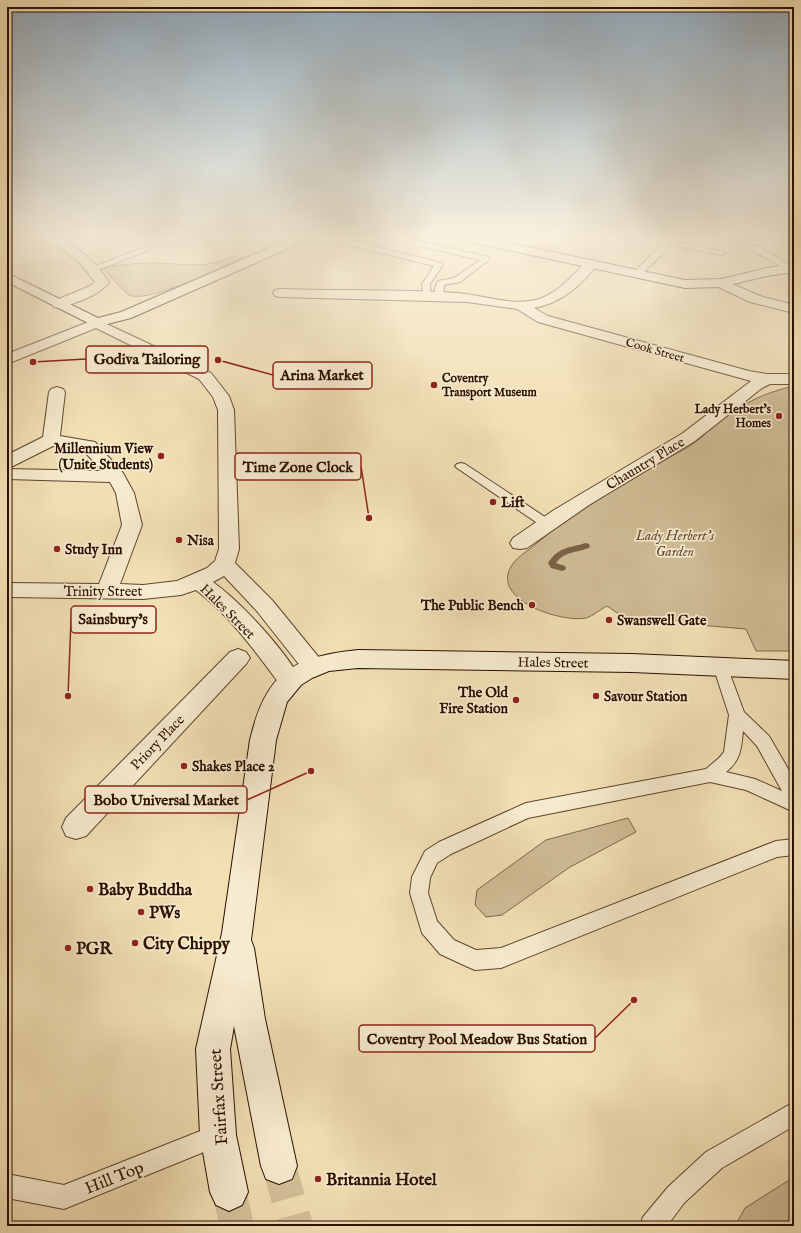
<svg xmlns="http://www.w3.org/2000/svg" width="801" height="1233" viewBox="0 0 801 1233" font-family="'IM FELL English',serif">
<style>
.green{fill:#d0bd96;stroke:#7e664b}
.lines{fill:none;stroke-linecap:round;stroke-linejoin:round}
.stream{fill:#7a6247;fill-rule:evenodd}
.secondary-tunnel{stroke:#d4c19a;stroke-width:34;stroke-dasharray:34 17;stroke-linecap:butt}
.lane-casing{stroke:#5d442d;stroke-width:2}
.street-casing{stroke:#5d442d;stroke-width:2}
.secondary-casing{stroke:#2b1000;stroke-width:2}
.lane{fill:#f7ebcf;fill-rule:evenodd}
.street{fill:#f7ebcf;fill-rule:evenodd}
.secondary{fill:#f7ebcf;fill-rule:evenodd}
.poi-dot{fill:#8f2418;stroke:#f7ebcf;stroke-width:1.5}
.labels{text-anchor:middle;stroke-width:3.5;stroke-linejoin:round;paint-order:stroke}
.far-street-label{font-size:12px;fill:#2b1000;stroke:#f7ebcf}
.far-poi-label{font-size:12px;font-weight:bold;fill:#2b1000;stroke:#f7ebcf;text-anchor:start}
.poi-label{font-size:14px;font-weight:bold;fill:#2b1000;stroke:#f7ebcf;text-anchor:start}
.street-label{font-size:14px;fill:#2b1000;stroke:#f7ebcf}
.park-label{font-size:14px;font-style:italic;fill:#654d34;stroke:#f7ebcf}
.near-poi-label{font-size:17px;font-weight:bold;fill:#2b1000;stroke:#f7ebcf;text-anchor:start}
.near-street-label{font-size:17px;fill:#2b1000;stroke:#f7ebcf}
.leader{fill:none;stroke:#8f2418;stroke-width:1.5}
.callout-dot{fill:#8f2418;stroke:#f7ebcf;stroke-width:1.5}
.callout{fill:#f7ebcf;stroke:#8f2418;stroke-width:1.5}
.callout-label{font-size:15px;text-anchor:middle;font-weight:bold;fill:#2b1000}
</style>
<rect width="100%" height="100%" fill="#f2e0b5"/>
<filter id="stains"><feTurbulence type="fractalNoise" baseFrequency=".005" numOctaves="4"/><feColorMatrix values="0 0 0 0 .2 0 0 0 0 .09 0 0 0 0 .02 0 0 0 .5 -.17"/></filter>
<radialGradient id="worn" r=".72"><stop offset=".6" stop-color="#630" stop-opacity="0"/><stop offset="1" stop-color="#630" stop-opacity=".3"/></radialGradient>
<g class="green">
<path d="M233 256 241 258C222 268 147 304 129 295 123 291 108 274 103 268 119 265 135 263 152 263 181 263 206 270 233 256Z"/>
<path d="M794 386V651H756L746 629 699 625 668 619H654L637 623 631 622 607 606C601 609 593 616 586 618 562 623 489 600 512 565 518 556 529 550 537 543 575 511 619 488 661 462 673 455 687 449 698 440 706 434 712 426 720 420 728 414 737 408 746 404 761 395 777 390 794 386Z"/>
<polygon points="628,818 636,832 570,867 502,915 486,917 475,905 477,890 546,840"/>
<polygon points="794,1177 794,1226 735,1226 745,1208"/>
</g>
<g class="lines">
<path class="stream" d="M586 543 589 544 590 546 589 548C576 553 565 551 556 563L565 566 566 568 565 570 562 571 551 568 548 563C558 547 569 548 586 543Z"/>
<g class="secondary-tunnel">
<polyline points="279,1166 296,1226"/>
<polyline points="229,1192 237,1226"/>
</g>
<g class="lane-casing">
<g id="lane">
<polygon points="336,236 344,236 342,238 442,263 443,265 430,284 431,297 430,299 424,299 422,284 434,266 332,241 332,237"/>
<polygon points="385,236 397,236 489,257 490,259 460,282 444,285 443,297 439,300 435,297 435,288 438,281 454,278 480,260 386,238"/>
<polygon points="666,240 722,251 726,253 722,255 671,245 639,277 633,277 632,275 633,273"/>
<polygon points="752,246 758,246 794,267 794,271 789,271 752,250"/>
<polygon points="142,248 148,248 149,250 95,271 92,271 88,269"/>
<polygon points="461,463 465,464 551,521 553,524 551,527 543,527 457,468 455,466 457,464"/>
<path d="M720 660 725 662 727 666 744 712 769 736 794 779V812L746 790 710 782 528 818 451 854 437 863 430 878 428 893 437 921 454 940 476 950 501 948 776 841 794 839V855L777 857 501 968 475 970 468 967 440 954 422 933 410 893 412 877 425 851 439 842 526 803 706 769 719 758 724 752 729 715 713 666 715 662ZM743 731 757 746 782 791 755 779 726 772C741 760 741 749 743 731Z"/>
<polygon points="794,1102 794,1126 722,1168 684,1203 667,1226 640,1226 643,1217 668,1187 706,1152"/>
<polygon points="218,1124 226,1127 229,1135 226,1143 64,1209 7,1198 7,1174 64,1185"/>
</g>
</g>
<g class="street-casing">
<g id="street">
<path d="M42 236C66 232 96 263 109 282 99 296 79 301 64 307L59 308 54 307 52 304 54 301 90 286 95 282 78 261Z"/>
<path d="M591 260 595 261 597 264C583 285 559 304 534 308L548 316 749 371 767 374H794V384H770L762 388 695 441 589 505 527 548 520 549 513 548 510 543 513 538 554 510 683 433 751 381 538 322 517 309 467 302 280 297 275 296 273 293 275 290 280 289C339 291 398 289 457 293 483 295 514 307 539 299 558 293 573 275 587 261Z"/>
<polygon points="721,279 760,296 794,305 794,313 750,302 716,286 714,283 716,280"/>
<path d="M96 319 211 373 229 396 234 410 239 549 235 563 272 600 321 660 325 666 321 672 313 675 305 672 256 610 224 576 213 582C242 603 284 649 301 680L297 686 289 689 281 686C256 652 230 616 196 590L181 595 143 599 7 597V583L99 584 122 525 116 493 110 482 7 479V469L102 471 83 450 53 446 13 466 7 467V455L43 437 49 392 51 389 57 387 63 389 65 392 60 436 95 442 123 473 134 493 142 525 120 584 143 585 177 581 207 568 215 561 219 549 218 410 213 397 199 379 96 328 7 364V354Z"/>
<polygon points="238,649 246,652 250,658 246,664 86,836 76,839 66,836 62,827 66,818 230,652"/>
</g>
</g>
<g class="secondary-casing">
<g id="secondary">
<polygon points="297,236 312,236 310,239 131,318 96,327 7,282 7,273 98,318 121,312"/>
<polygon points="455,236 476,236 685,280 721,279 767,268 794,264 794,272 767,276 721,287 685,288 461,240 457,239"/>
<path d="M358 650 632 654 794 661V679L632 672 358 668 329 671 312 678 301 685 287 702 276 740 251 940 254 948 265 1019 297 1166 292 1179 279 1184 266 1179 261 1166 234 1026 230 1049 236 1135 248 1192 242 1205 229 1211 216 1205 210 1192 200 1135 196 1049 222 933 250 740C266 673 291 657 358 650Z"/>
</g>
</g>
<use href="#lane" class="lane"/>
<use href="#street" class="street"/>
<use href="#secondary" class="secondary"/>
</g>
<linearGradient id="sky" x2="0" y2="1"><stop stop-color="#91a9bb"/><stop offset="0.58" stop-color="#f9f1de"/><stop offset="1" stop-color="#f9f1de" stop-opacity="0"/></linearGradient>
<rect width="801" height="408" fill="url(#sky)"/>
<g class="poi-dot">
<circle cx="434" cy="385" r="4"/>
<circle cx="779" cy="416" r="4"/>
<circle cx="161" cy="456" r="4"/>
<circle cx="493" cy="502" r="4"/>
<circle cx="179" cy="540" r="4"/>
<circle cx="57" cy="549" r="4"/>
<circle cx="532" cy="605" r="4"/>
<circle cx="609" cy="620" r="4"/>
<circle cx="596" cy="696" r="4"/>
<circle cx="516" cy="700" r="4"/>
<circle cx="184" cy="766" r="4"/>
<circle cx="90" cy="889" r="4"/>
<circle cx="141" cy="912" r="4"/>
<circle cx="135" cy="943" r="4"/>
<circle cx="68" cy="948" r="4"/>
<circle cx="318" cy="1179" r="4"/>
</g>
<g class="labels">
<g class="far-street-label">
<text transform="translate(655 350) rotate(16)" y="4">Cook Street</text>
</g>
<g class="far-poi-label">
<text x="442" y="382">Coventry<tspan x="442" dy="14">Transport Museum</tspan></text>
<text x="771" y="413" text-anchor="end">Lady Herbert's<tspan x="771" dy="14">Homes</tspan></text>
</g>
<g class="poi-label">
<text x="153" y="453" text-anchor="end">Millennium View<tspan x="153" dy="16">(Unite Students)</tspan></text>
<text x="501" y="507">Lift</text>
<text x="187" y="545">Nisa</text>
<text x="65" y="554">Study Inn</text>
<text x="524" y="610" text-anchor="end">The Public Bench</text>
<text x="617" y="625">Swanswell Gate</text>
<text x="508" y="697" text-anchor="end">The Old<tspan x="508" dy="16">Fire Station</tspan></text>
<text x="604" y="701">Savour Station</text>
<text x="192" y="771">Shakes Place 2</text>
</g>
<g class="street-label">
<text transform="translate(645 463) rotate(-31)" y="5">Chauntry Place</text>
<text x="103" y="596">Trinity Street</text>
<text transform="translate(228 611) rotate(45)" y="5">Hales Street</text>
<text transform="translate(553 662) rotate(1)" y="5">Hales Street</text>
<text transform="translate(157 742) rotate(-46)" y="5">Priory Place</text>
</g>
<g class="park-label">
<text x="675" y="540">Lady Herbert's<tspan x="675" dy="16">Garden</tspan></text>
</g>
<g class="near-poi-label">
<text x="98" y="895">Baby Buddha</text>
<text x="149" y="918">PWs</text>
<text x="143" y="949">City Chippy</text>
<text x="76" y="954">PGR</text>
<text x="326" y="1185">Britannia Hotel</text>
</g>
<g class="near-street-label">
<text transform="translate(218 1097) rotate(-94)" y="6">Fairfax Street</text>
<text transform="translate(114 1177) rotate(-22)" y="6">Hill Top</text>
</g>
</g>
<path class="leader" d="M33 362L86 359M218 360L273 375M369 518L361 466M68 696L71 619M311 771L247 800M634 1000L595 1038"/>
<g class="callout-dot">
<circle cx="33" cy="362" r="4"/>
<circle cx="218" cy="360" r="4"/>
<circle cx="369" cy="518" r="4"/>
<circle cx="68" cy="696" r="4"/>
<circle cx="311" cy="771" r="4"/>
<circle cx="634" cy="1000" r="4"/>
</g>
<g class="callout">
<rect x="86" y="346" width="122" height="27" rx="4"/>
<rect x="273" y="362" width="99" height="27" rx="4"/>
<rect x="235" y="453" width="126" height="27" rx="4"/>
<rect x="71" y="606" width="85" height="27" rx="4"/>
<rect x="85" y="786" width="162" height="27" rx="4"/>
<rect x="359" y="1025" width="236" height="27" rx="4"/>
</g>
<g class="callout-label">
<text x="147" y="364">Godiva Tailoring</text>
<text x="322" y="380">Arina Market</text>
<text x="298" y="472">Time Zone Clock</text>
<text x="113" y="624">Sainsbury's</text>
<text x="166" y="805">Bobo Universal Market</text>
<text x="477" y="1044">Coventry Pool Meadow Bus Station</text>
</g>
<rect width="801" height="1233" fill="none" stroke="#f2e0b5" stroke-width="24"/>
<rect x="8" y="8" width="785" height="1217" fill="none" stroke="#2b1000" stroke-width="2"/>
<rect x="12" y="12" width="777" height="1209" fill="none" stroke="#2b1000"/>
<rect width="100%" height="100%" filter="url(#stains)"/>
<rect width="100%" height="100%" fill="url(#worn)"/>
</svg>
